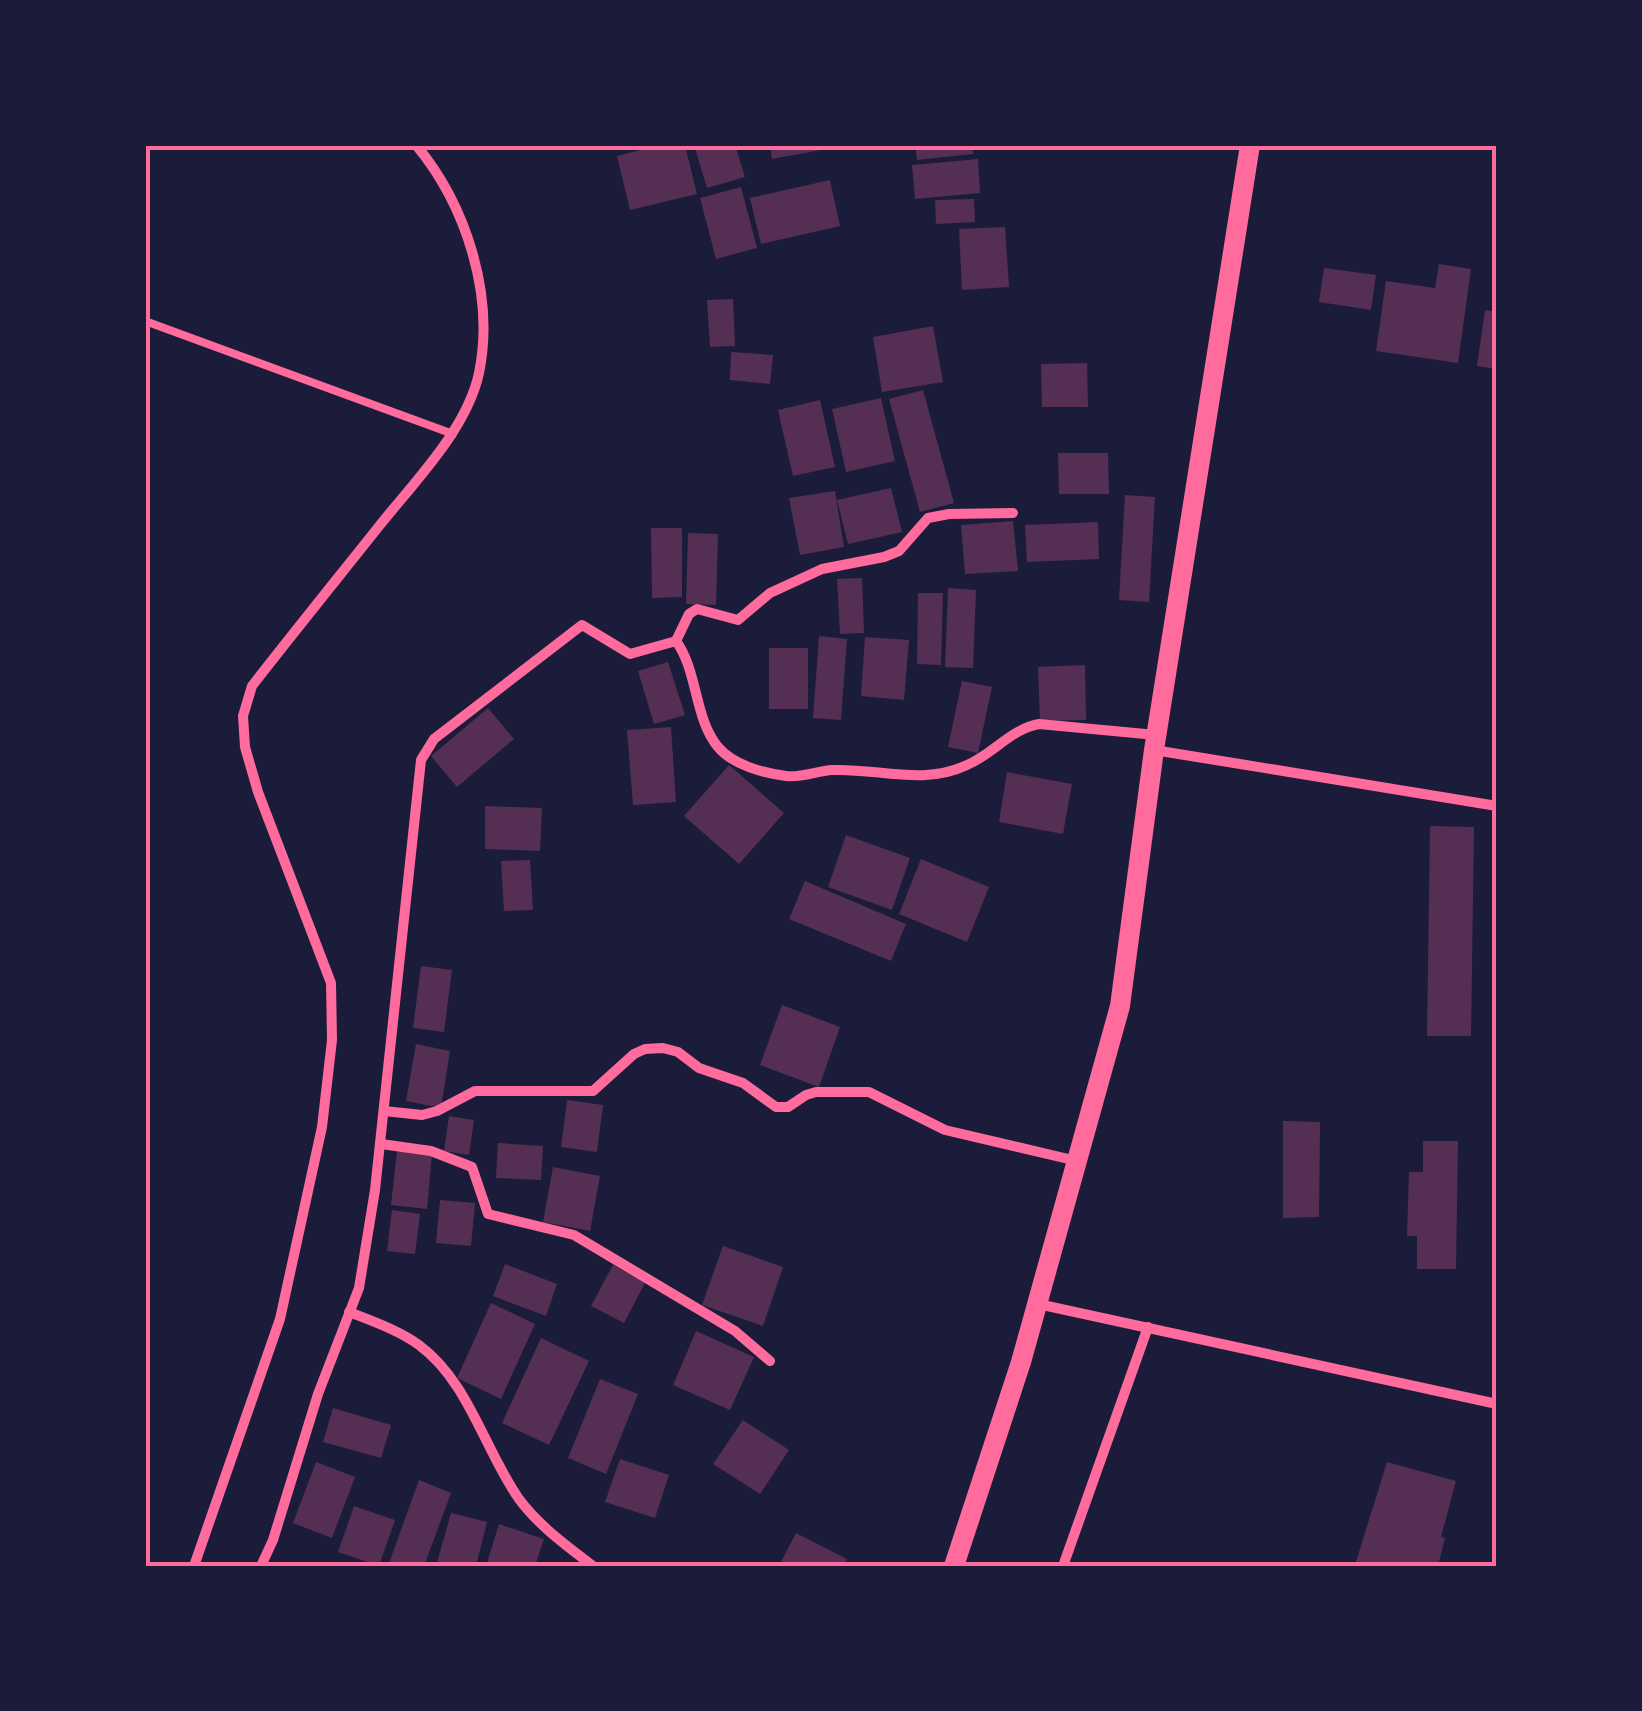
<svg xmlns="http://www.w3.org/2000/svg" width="1642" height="1711" viewBox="0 0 1642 1711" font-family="Commissioner,sans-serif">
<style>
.building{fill:#542f53}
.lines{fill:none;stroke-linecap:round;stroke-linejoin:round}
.service{stroke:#ff6b9d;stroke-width:8}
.minor{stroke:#ff6b9d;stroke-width:10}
.secondary{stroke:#ff6b9d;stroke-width:20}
.neatline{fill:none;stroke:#ff6b9d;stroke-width:4}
</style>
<rect width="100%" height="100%" fill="#1b1b3a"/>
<g class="building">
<polygon points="661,145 685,145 697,194 630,210 617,156"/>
<polygon points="694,145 735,145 745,177 707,188"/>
<polygon points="770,145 820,145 821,150 772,159"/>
<polygon points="915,145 972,145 973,154 917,160"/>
<polygon points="978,159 980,193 915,199 912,165"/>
<polygon points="830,180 840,226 761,244 750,198"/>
<polygon points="741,187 757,248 716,259 700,198"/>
<polygon points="974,199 975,222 936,224 935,200"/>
<polygon points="1005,227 1009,287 962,290 959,229"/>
<polygon points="1439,264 1471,269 1458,363 1376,351 1386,281 1435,288"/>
<polygon points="1324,268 1376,275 1371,310 1319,302"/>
<polygon points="733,299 735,346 710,347 707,300"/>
<polygon points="1485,310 1497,312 1497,369 1477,366"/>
<polygon points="933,326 943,382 882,392 873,337"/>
<polygon points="731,352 773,355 770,384 730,380"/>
<polygon points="1087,363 1088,407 1042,407 1041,364"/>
<polygon points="923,390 954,503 920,512 889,399"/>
<polygon points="881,398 895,461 846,472 832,409"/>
<polygon points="820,400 835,467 793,476 778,410"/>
<polygon points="1058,453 1108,453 1109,494 1059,494"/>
<polygon points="891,488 902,532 848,544 837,500"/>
<polygon points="835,491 844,547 800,555 789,498"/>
<polygon points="1125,495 1155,497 1149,602 1119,600"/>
<polygon points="1013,521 1018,571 965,574 961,525"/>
<polygon points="1098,522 1099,559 1027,562 1025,525"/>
<polygon points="651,528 682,528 682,597 652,598"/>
<polygon points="688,533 718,534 716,605 686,604"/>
<polygon points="862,578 864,633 840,634 837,579"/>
<polygon points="948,588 976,590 973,668 945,667"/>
<polygon points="918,593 943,593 941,665 917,664"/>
<polygon points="819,636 847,639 841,720 813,718"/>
<polygon points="865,637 909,640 904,700 861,696"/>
<rect x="769" y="648" width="39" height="61"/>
<polygon points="668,662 685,715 654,724 638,671"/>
<polygon points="1085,665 1086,720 1040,721 1038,667"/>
<polygon points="962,681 992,687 978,753 948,747"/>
<polygon points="488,708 514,739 457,787 431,756"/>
<polygon points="671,727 676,802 633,805 627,730"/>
<polygon points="729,765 784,813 739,864 684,816"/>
<polygon points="1007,772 1072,784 1063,834 999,822"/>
<polygon points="485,806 542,808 540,851 485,849"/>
<polygon points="1430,826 1474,827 1471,1036 1427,1036"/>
<polygon points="846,835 910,858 892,910 828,887"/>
<polygon points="921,859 989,887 967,942 899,914"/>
<polygon points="530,860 533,910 504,911 501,861"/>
<polygon points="805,881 906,924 891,961 789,919"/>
<polygon points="421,966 452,970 444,1032 413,1028"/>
<polygon points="782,1005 840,1027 819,1087 760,1065"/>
<polygon points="416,1044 450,1051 441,1108 406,1101"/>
<polygon points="567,1100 603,1105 597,1152 561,1147"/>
<polygon points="449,1116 474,1120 469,1155 444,1151"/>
<polygon points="1283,1121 1320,1122 1319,1217 1283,1218"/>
<polygon points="1423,1141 1458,1141 1456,1269 1417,1269 1417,1236 1407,1236 1409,1172 1423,1172"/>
<polygon points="498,1143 543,1146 541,1180 496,1178"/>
<polygon points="397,1151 432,1154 427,1209 391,1205"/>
<polygon points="553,1167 600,1176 590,1231 543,1222"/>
<polygon points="440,1200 475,1203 471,1246 436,1243"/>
<polygon points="392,1210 420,1214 415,1254 387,1251"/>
<polygon points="723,1246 783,1267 763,1326 702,1305"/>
<polygon points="505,1264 557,1284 546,1316 493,1296"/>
<polygon points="613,1265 645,1283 624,1323 591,1306"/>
<polygon points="491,1303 535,1324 501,1399 457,1378"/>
<polygon points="696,1331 754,1357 730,1410 673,1385"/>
<polygon points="541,1338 589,1361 549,1445 502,1423"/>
<polygon points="600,1379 638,1394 606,1474 568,1458"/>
<polygon points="333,1408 391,1425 381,1458 323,1442"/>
<polygon points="743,1420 789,1450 760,1494 713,1464"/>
<polygon points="620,1459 669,1475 655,1518 605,1502"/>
<polygon points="316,1462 355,1477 332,1538 293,1523"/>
<polygon points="1387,1462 1456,1481 1441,1537 1445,1538 1438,1566 1424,1563 1424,1566 1355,1565"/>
<polygon points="419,1480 451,1493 424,1566 388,1566"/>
<polygon points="354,1506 395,1520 379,1566 338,1552"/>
<polygon points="451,1513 487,1522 476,1566 436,1566"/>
<polygon points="499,1524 544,1539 535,1566 486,1566"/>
<polygon points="796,1533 847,1559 844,1566 788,1566 781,1562"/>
</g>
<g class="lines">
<polyline class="service" points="145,321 453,434"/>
<g class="minor">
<polyline points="676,641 689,614 697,609 738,620 770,593 822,569 884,557 899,551 928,518 949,514 1013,513"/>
<polyline points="1154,750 1497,806"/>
<polyline points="384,1111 422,1115 437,1111 475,1091 593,1091 634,1054 645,1049 663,1048 678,1052 699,1068 743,1083 776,1107 788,1107 806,1095 816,1092 869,1092 945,1130 1077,1161"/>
<polyline points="381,1144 431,1151 472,1167 488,1214 574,1235 735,1331 770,1361"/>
<polyline points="1038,1304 1497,1404"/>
<path d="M349 1312C372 1321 398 1330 419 1345 469 1382 484 1449 519 1499 539 1526 567 1546 593 1566"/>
<path d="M194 1566 280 1319 322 1127 332 1040 331 983 258 792 245 747 243 716 252 686C294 632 337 579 380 525 415 481 467 429 479 373 495 295 466 205 416 145"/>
<path d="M261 1566 273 1540 318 1394 359 1288 375 1190 421 760 434 739 582 625 630 654 676 641C698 671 694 718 718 747 733 765 763 773 786 776 801 778 817 771 832 770 878 768 923 786 967 765 993 754 1011 729 1039 724L1156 735"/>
<polyline points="1063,1566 1148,1327"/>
</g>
<polyline class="secondary" points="954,1566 1021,1362 1120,1006 1154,750 1250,145"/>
</g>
<rect width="1642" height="1711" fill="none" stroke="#1b1b3a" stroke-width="295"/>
<rect x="148" y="148" width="1346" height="1416" class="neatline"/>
</svg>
